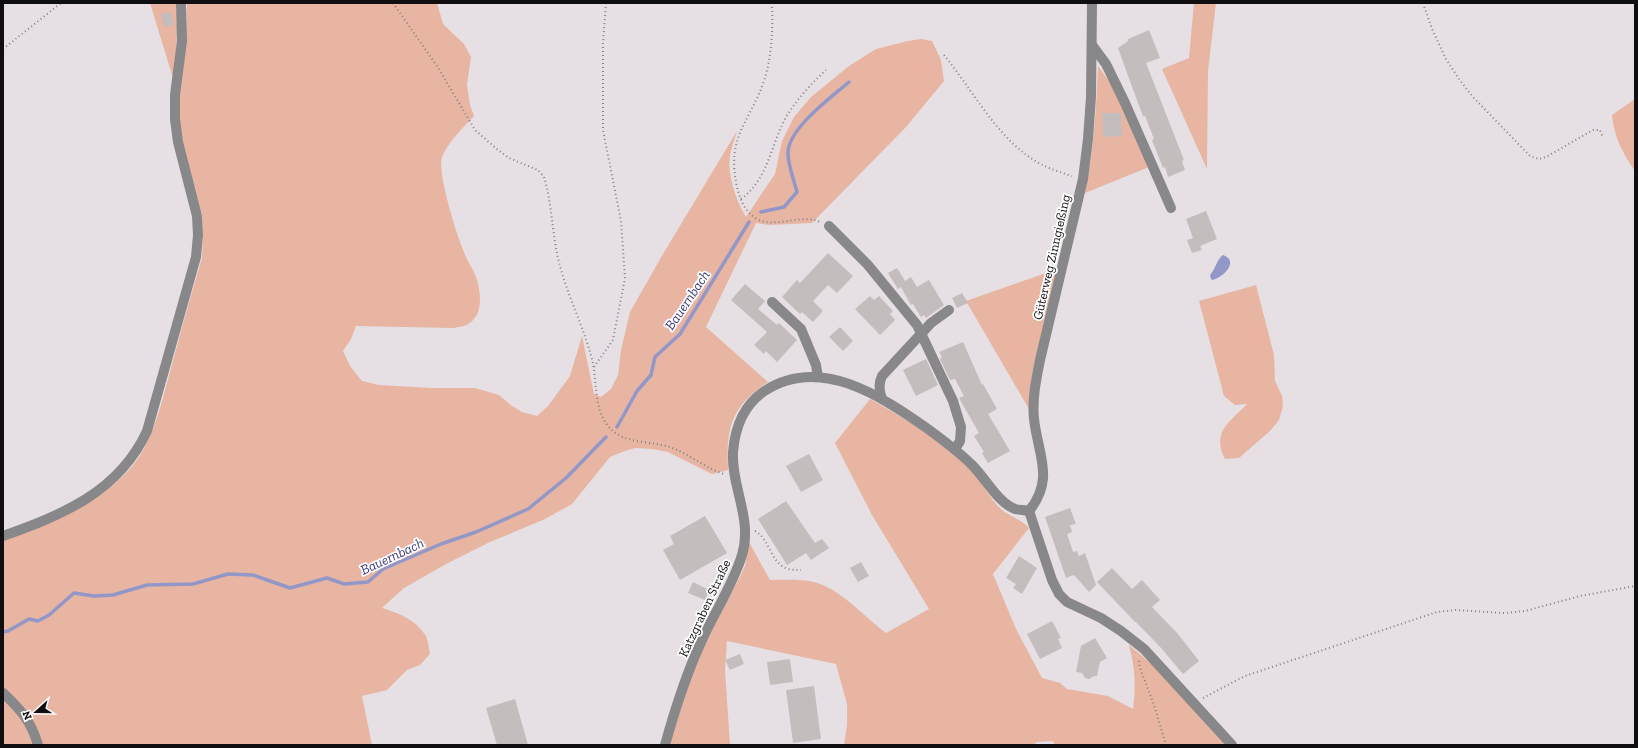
<svg xmlns="http://www.w3.org/2000/svg" width="1638" height="748" viewBox="0 0 1638 748" font-family="'Zilla Slab',serif">
<style>
.green{fill:#e7b5a2}
.water{fill:#9397c8}
.lines{fill:none;stroke-linecap:round;stroke-linejoin:round}
.stream{stroke:#9397c8;stroke-width:3.5}
.building{fill:#c4bdbe}
.path{stroke:#858084;stroke-width:2;stroke-dasharray:1 3;stroke-linecap:butt}
.minor{stroke:#888789;stroke-width:10}
.labels{text-anchor:middle;stroke-width:3.5;stroke-linejoin:round;paint-order:stroke}
.street-label{font-size:13px;fill:#100e10;stroke:#fff}
.water-label{font-size:14px;font-style:italic;fill:#3a3a78;stroke:#fff}
</style>
<rect width="100%" height="100%" fill="#e6e0e4"/>
<g class="green">
<path d="M150 3H176C179 28 176 53 173 78Z"/>
<path d="M187 3H437L443 24 464 44 471 57 467 85 470 105 474 116C463 128 448 142 442 157 437 173 457 236 464 252 467 261 473 268 476 277 481 291 484 316 468 324 464 327 457 327 453 328L356 326 351 339 343 351 350 366 362 381 379 385 431 388H475L499 395 512 406 522 412 537 416 548 406 570 376 582 336 594 394 601 397 611 389 618 375 621 350 630 312 663 254 737 131C735 139 731 148 730 156 727 174 736 201 746 217L775 174 782 141 794 117 811 97 849 66 876 49 908 41 921 39 932 41 941 60 944 81 906 127 812 223 769 225 756 223 706 327 768 382C731 406 726 428 728 470L712 474 668 452 652 449 635 448 625 451 610 457 572 504 545 519 490 542 446 564 404 588 382 608C399 613 416 620 426 636 428 641 429 649 430 654L420 665 407 670 387 690 362 696 372 745H3V541C48 525 93 507 127 472 155 443 162 398 173 361 182 326 192 292 202 258L203 234 202 215 182 141 179 119V96L186 42Z"/>
<polygon points="1194,3 1216,3 1208,71 1207,169 1162,69 1189,58"/>
<path d="M1098 66 1116 91 1149 167 1085 193C1094 149 1096 111 1098 66Z"/>
<path d="M1635 99V171C1623 154 1614 137 1612 115Z"/>
<polygon points="1057,269 1032,374 1029,409 966,301"/>
<path d="M1256 285 1274 355 1275 381 1282 396 1283 406 1279 420 1270 431 1239 458 1225 459C1211 432 1230 422 1247 404L1235 405 1224 396 1199 301Z"/>
<path d="M870 399C903 417 948 445 973 473 983 484 990 499 1001 509 1010 517 1021 519 1029 528L993 574 1016 629 1042 678 1060 683 1067 689 1108 696 1133 709C1136 685 1135 668 1129 645L1155 667 1226 745H1055L1053 741 1037 742 1033 745H844L847 725V704L836 664 727 641 725 670 730 745H669L692 674 706 640 740 577 745 566 749 542 770 580C788 580 809 578 825 586 848 597 866 618 886 633L929 609 872 515 835 443Z"/>
</g>
<path class="water" d="M1223 255C1240 261 1223 278 1212 280L1211 279 1210 275C1216 269 1216 260 1223 255Z"/>
<g class="lines">
<g class="stream">
<path d="M761 212 784 207 797 192C794 180 788 166 788 153 788 129 831 97 849 82"/>
<polyline points="617,427 637,391 651,375 655,357 680,334 749,222"/>
<polyline points="3,632 8,631 29,619 38,621 49,615 74,593 94,596 113,595 147,585 193,584 228,574 253,575 290,588 327,578 344,584 368,582 383,569 441,544 476,532 528,509 566,478 606,437"/>
</g>
</g>
<g class="building">
<polygon points="170,12 174,25 164,27 161,14"/>
<polygon points="1149,30 1160,58 1146,63 1184,160 1182,161 1185,170 1168,177 1165,167 1163,168 1152,140 1154,139 1145,116 1143,116 1138,103 1118,48 1128,41 1128,39"/>
<polygon points="1102,113 1121,113 1122,136 1103,137"/>
<polygon points="1206,211 1217,239 1200,246 1202,250 1192,253 1187,240 1193,238 1186,219"/>
<polygon points="828,253 853,276 837,293 828,285 813,301 823,311 813,322 802,312 800,314 782,297 797,280 800,283"/>
<polygon points="897,268 905,281 911,277 917,287 929,280 944,305 926,318 924,315 921,317 913,304 911,305 901,287 898,289 888,273"/>
<polygon points="745,284 765,301 758,309 777,325 779,323 797,340 777,362 766,351 764,354 754,345 767,332 731,300"/>
<polygon points="962,293 968,303 957,308 952,298"/>
<polygon points="870,296 874,300 879,296 893,311 890,314 895,320 880,335 855,309"/>
<polygon points="840,327 853,341 843,351 829,337"/>
<polygon points="963,342 982,385 983,384 997,409 988,414 1010,451 988,463 982,453 984,452 974,436 979,433 959,398 964,396 955,379 950,380 940,359 942,357 939,352"/>
<polygon points="926,359 938,385 916,396 903,370"/>
<polygon points="809,454 823,480 801,492 786,466"/>
<polygon points="786,501 815,543 822,539 829,548 811,560 806,553 787,565 758,519"/>
<polygon points="1070,508 1076,524 1070,525 1072,532 1067,534 1073,552 1077,551 1079,556 1085,553 1096,585 1089,592 1074,575 1066,578 1045,517"/>
<polygon points="705,516 727,553 680,580 663,550 674,544 670,536"/>
<polygon points="1019,556 1037,568 1022,594 1013,588 1016,584 1006,578"/>
<polygon points="861,562 869,576 858,582 850,568"/>
<polygon points="1112,568 1132,589 1142,580 1160,600 1152,607 1178,634 1199,661 1183,674 1162,649 1136,622 1135,622 1097,582"/>
<polygon points="693,582 709,590 705,600 688,593"/>
<polygon points="1052,621 1061,638 1058,639 1062,648 1040,659 1027,634"/>
<polygon points="1095,638 1107,658 1100,662 1097,676 1094,676 1089,679 1085,678 1082,673 1076,672 1081,646"/>
<polygon points="740,654 744,664 730,670 725,660"/>
<polygon points="790,659 793,682 770,685 767,662"/>
<polygon points="814,686 821,739 793,743 786,690"/>
<polygon points="515,699 528,745 497,745 486,708"/>
</g>
<g class="lines">
<g class="path">
<path d="M393 3 437 66 475 130 498 150 509 158 538 170 544 177C552 203 552 232 558 258 566 293 583 325 592 359 598 383 592 418 617 434 630 443 655 442 670 447 689 454 705 468 724 474"/>
<path d="M772 3C773 29 772 56 764 81 749 124 726 136 737 187 740 200 745 212 757 219 776 229 801 213 820 222"/>
<polyline points="1423,3 1432,29 1446,59 1459,79 1473,97 1530,156 1539,159 1546,157 1593,130 1600,130 1603,138"/>
<polyline points="3,49 61,3"/>
<path d="M944 55C971 88 993 131 1028 156 1041 166 1056 171 1072 176"/>
<path d="M741 199C768 180 771 144 786 117 797 99 811 84 826 70"/>
<polyline points="594,367 613,340 625,278 621,221 603,130 603,44 606,3"/>
<path d="M755 531C770 539 770 563 788 569 792 570 796 570 801 570"/>
<polyline points="1139,661 1140,668 1154,705 1166,745"/>
<polyline points="1203,698 1245,676 1437,612 1456,610 1505,613 1525,611 1580,596 1635,586"/>
</g>
<g class="minor">
<polyline points="1092,45 1106,64 1125,103 1171,208"/>
<polyline points="829,226 868,265 917,325 953,401 961,427 960,441 955,449"/>
<polyline points="772,302 801,329 816,365 818,377"/>
<path d="M882 399C879 391 878 384 882 376L931 323 949 310"/>
<path d="M1029 511C1055 479 1038 455 1034 419 1032 400 1036 380 1040 360L1083 179 1088 139 1091 97 1092 3"/>
<polyline points="1029,511 1052,580 1059,594 1067,602 1101,618 1121,631 1144,649 1232,745"/>
<path d="M3 536C62 515 119 492 147 431L196 257 198 235 197 216 178 142 175 119V95L182 41 181 3"/>
<path d="M3 693C21 710 31 721 38 745"/>
<path d="M665 745C675 709 686 674 702 640 715 611 733 585 742 555 753 519 731 487 733 452 735 428 743 406 763 392 819 354 881 396 928 429 943 440 958 451 971 464 985 477 997 502 1015 509 1019 510 1024 510 1029 511"/>
</g>
</g>
<g class="labels">
<g class="street-label">
<text transform="translate(1051 257) rotate(-77)" y="5">Güterweg Zinngießing</text>
<text transform="translate(704 608) rotate(-65)" y="5">Katzgraben Straße</text>
</g>
<g class="water-label">
<text transform="translate(687 300) rotate(-56)" y="5">Bauernbach</text>
<text transform="translate(392 556) rotate(-25)" y="5">Bauernbach</text>
</g>
</g>
<rect width="1638" height="748" fill="none" stroke="#100e10" stroke-width="8"/>
<g transform="translate(36 712) rotate(249)" stroke="#ffffff" stroke-width="3" paint-order="stroke">
<path d="M0-3L7 15L0 10L-7 15Z" fill="#100e10"/>
<text y="-6" font-size="11" font-weight="bold" text-anchor="middle" fill="#100e10">N</text>
</g>
</svg>
